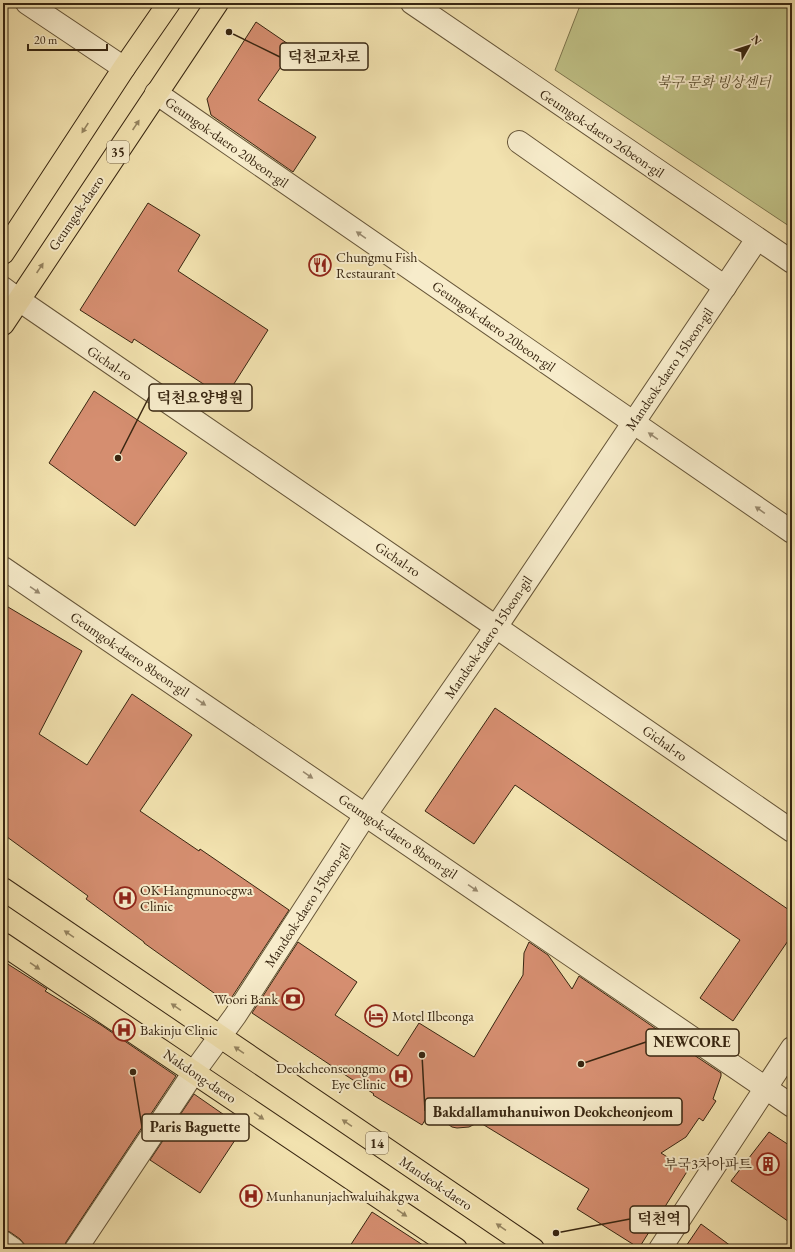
<svg xmlns="http://www.w3.org/2000/svg" width="795" height="1252" viewBox="0 0 795 1252" font-family="'EB Garamond','Noto Serif KR',serif">
<style>
.green{fill:#c0c287;stroke:#7c744c}
.building{fill:#d58e70;stroke:#382611}
.lines{fill:none;stroke-linecap:round;stroke-linejoin:round}
.minor-casing{stroke:#665538;stroke-width:24}
.major-casing{stroke:#382611;stroke-width:24}
.minor{stroke:#f7eccb;stroke-width:22}
.major{stroke:#f2e2af;stroke-width:22}
.oneway{fill:#958460}
.oneway2{fill:#98896e}
.labels{text-anchor:middle;stroke-width:4;stroke-linejoin:round;paint-order:stroke}
.shield{fill:#f7eccb;stroke:#716149;stroke-width:1}
.shield-label{font-size:13px;font-weight:bold;fill:#382611}
.park-label{font-size:14px;font-style:italic;fill:#5a4d2e;stroke:#f7eccb}
.street-label{font-size:14px;fill:#382611;stroke:#f7eccb}
.poi-label{font-size:14px;fill:#382611;stroke:#f7eccb;text-anchor:start}
.leader{fill:none;stroke:#382611;stroke-width:1.5}
.callout-dot{fill:#382611;stroke:#f7eccb;stroke-width:1.5}
.callout{fill:#f7eccb;stroke:#382611;stroke-width:1.5}
.callout-label{font-size:15px;text-anchor:middle;font-weight:bold;fill:#382611}
</style>
<rect width="100%" height="100%" fill="#f2e2af"/>
<filter id="stains"><feTurbulence type="fractalNoise" baseFrequency=".005" numOctaves="4"/><feColorMatrix values="0 0 0 0 .2 0 0 0 0 .09 0 0 0 0 .02 0 0 0 .5 -.17"/></filter>
<radialGradient id="worn" r=".72"><stop offset=".6" stop-color="#630" stop-opacity="0"/><stop offset="1" stop-color="#630" stop-opacity=".3"/></radialGradient>
<polygon class="green" points="581,3 792,3 792,228 555,70"/>
<g class="building">
<polygon points="256,22 294,48 258,100 316,137 293,172 211,115 207,99"/>
<polygon points="148,203 200,235 178,271 268,330 225,398 134,339 132,343 80,310"/>
<polygon points="94,391 187,453 135,526 49,463"/>
<polygon points="3,604 82,651 39,734 87,765 132,694 192,735 140,811 199,851 200,849 289,910 228,1003 144,943 144,942 86,899 88,896 3,834"/>
<polygon points="495,708 792,912 792,935 733,1021 700,998 740,940 515,785 474,844 425,811"/>
<polygon points="298,942 357,982 335,1015 398,1056 419,1023 474,1057 523,975 524,953 529,942 548,955 572,989 579,976 697,1057 721,1073 721,1076 713,1099 716,1101 703,1121 699,1118 686,1137 661,1153 688,1170 639,1248 577,1209 589,1189 479,1122 469,1127 457,1128 452,1127 430,1112 422,1125 373,1095 374,1094 252,1013"/>
<polygon points="3,961 47,989 45,991 101,1025 176,1076 66,1242 64,1249 31,1249 25,1245 20,1239 10,1232 3,1230"/>
<polygon points="194,1094 243,1128 200,1193 150,1160"/>
<polygon points="769,1132 792,1147 792,1224 731,1181"/>
<polygon points="372,1212 429,1249 348,1249"/>
<polygon points="701,1224 735,1249 684,1249"/>
</g>
<g class="lines">
<g class="minor-casing">
<g id="minor">
<polyline points="27,3 124,68"/>
<polyline points="412,3 792,262"/>
<polyline points="156,93 792,532"/>
<polyline points="519,142 725,287"/>
<polyline points="3,288 19,300 496,627 792,831"/>
<polyline points="3,568 792,1106"/>
<polyline points="3,1242 13,1249"/>
<polyline points="76,1249 194,1072 235,1016 366,814 496,627 757,239"/>
<polyline points="660,1249 792,1048"/>
</g>
</g>
<g class="major-casing">
<g id="major">
<polyline points="3,253 124,68 169,3"/>
<polyline points="3,324 217,3"/>
<polyline points="3,889 533,1249"/>
<polyline points="3,944 456,1249"/>
</g>
</g>
<use href="#minor" class="minor"/>
<use href="#major" class="major"/>
</g>
<defs><path id="oneway-solid" d="M-6-.8H1V-3.2L6.5 0L1 3.2V.8H-6Z"/></defs>
<g class="oneway">
<use href="#oneway-solid" transform="translate(136 125) rotate(-56)"/>
<use href="#oneway-solid" transform="translate(85 128) rotate(123)"/>
<use href="#oneway-solid" transform="translate(40 268) rotate(-56)"/>
<use href="#oneway-solid" transform="translate(69 934) rotate(-146)"/>
<use href="#oneway-solid" transform="translate(35 966) rotate(34)"/>
<use href="#oneway-solid" transform="translate(176 1007) rotate(-146)"/>
<use href="#oneway-solid" transform="translate(239 1050) rotate(-146)"/>
<use href="#oneway-solid" transform="translate(259 1116) rotate(34)"/>
<use href="#oneway-solid" transform="translate(347 1123) rotate(-146)"/>
<use href="#oneway-solid" transform="translate(402 1213) rotate(34)"/>
<use href="#oneway-solid" transform="translate(501 1227) rotate(-146)"/>
</g>
<g class="oneway2">
<use href="#oneway-solid" transform="translate(361 235) rotate(-145)"/>
<use href="#oneway-solid" transform="translate(653 436) rotate(-145)"/>
<use href="#oneway-solid" transform="translate(760 510) rotate(-145)"/>
<use href="#oneway-solid" transform="translate(35 590) rotate(34)"/>
<use href="#oneway-solid" transform="translate(201 702) rotate(34)"/>
<use href="#oneway-solid" transform="translate(308 775) rotate(34)"/>
<use href="#oneway-solid" transform="translate(473 888) rotate(34)"/>
</g>
<defs>
<g id="restaurant-ring" transform="scale(1.15)"><circle r="9.5" fill="#f7eccb" stroke="#8f2418" stroke-width="1.5"/><path d="M-5-6h1v4h1v-4h1v4h1v-4h1v5L-1.5 .5V6h-2V.5L-5-1ZM5-6V6H3V1.5H1.5Q1.5-4 5-6Z" fill="#8f2418"/></g>
<g id="hospital-ring" transform="scale(1.15)"><circle r="9.5" fill="#f7eccb" stroke="#8f2418" stroke-width="1.5"/><path d="M-5-5h3v3.5h4V-5h3V5h-3V1.5h-4V5h-3Z" fill="#8f2418"/></g>
<g id="bank-ring" transform="scale(1.15)"><circle r="9.5" fill="#f7eccb" stroke="#8f2418" stroke-width="1.5"/><path d="M-6-4H6V4H-6ZM0-2.3a2.3 2.3 0 1 0 0 4.6a2.3 2.3 0 1 0 0-4.6Z" fill="#8f2418"/></g>
<g id="hotel-ring" transform="scale(1.15)"><circle r="9.5" fill="#f7eccb" stroke="#8f2418" stroke-width="1.5"/><path d="M-6-4.5h1.5V1H6V5H4.5V3h-9V5H-6ZM-4 0a1.8 1.8 0 1 1 3.6 0ZM.5 0V-2.5h3Q6-2.5 6 0Z" fill="#8f2418"/></g>
<g id="building-ring" transform="scale(1.15)"><circle r="9.5" fill="#f7eccb" stroke="#8f2418" stroke-width="1.5"/><path d="M-4-6H4V6H1V3H-1V6H-4ZM-2.5-4.3h1.7v1.8h-1.7ZM.8-4.3h1.7v1.8H.8ZM-2.5-1h1.7V.8h-1.7ZM.8-1h1.7V.8H.8Z" fill="#8f2418"/></g>
</defs>
<g fill-rule="evenodd">
<use href="#restaurant-ring" x="320" y="265"/>
<use href="#hospital-ring" x="125" y="898"/>
<use href="#bank-ring" x="293" y="999"/>
<use href="#hotel-ring" x="376" y="1016"/>
<use href="#hospital-ring" x="124" y="1030"/>
<use href="#hospital-ring" x="401" y="1076"/>
<use href="#building-ring" x="768" y="1164"/>
<use href="#hospital-ring" x="251" y="1196"/>
</g>
<g class="labels">
<g class="shield">
<rect x="107" y="141" width="22" height="22" rx="3"/>
<rect x="366" y="1132" width="22" height="22" rx="3"/>
</g>
<g class="shield-label">
<text x="118" y="157">35</text>
<text x="377" y="1148">14</text>
</g>
<g class="park-label">
<text x="714" y="87">북구 문화 빙상센터</text>
</g>
<g class="street-label">
<text transform="translate(602 133) rotate(34)" y="5">Geumgok-daero 26beon-gil</text>
<text transform="translate(227 142) rotate(35)" y="5">Geumgok-daero 20beon-gil</text>
<text transform="translate(76 213) rotate(-56)" y="5">Geumgok-daero</text>
<text transform="translate(494 326) rotate(35)" y="5">Geumgok-daero 20beon-gil</text>
<text transform="translate(110 363) rotate(34)" y="5">Gichal-ro</text>
<text transform="translate(669 369) rotate(-56)" y="5">Mandeok-daero 15beon-gil</text>
<text transform="translate(398 559) rotate(34)" y="5">Gichal-ro</text>
<text transform="translate(488 637) rotate(-56)" y="5">Mandeok-daero 15beon-gil</text>
<text transform="translate(130 654) rotate(34)" y="5">Geumgok-daero 8beon-gil</text>
<text transform="translate(665 743) rotate(35)" y="5">Gichal-ro</text>
<text transform="translate(398 836) rotate(34)" y="5">Geumgok-daero 8beon-gil</text>
<text transform="translate(307 905) rotate(-57)" y="5">Mandeok-daero 15beon-gil</text>
<text transform="translate(200 1076) rotate(34)" y="5">Nakdong-daero</text>
<text transform="translate(436 1183) rotate(34)" y="5">Mandeok-daero</text>
</g>
<g class="poi-label">
<text x="336" y="262">Chungmu Fish<tspan x="336" dy="16">Restaurant</tspan></text>
<text x="140" y="895">OK Hangmunoegwa<tspan x="140" dy="16">Clinic</tspan></text>
<text x="278" y="1004" text-anchor="end">Woori Bank</text>
<text x="392" y="1021">Motel Ilbeonga</text>
<text x="140" y="1035">Bakinju Clinic</text>
<text x="386" y="1073" text-anchor="end">Deokcheonseongmo<tspan x="386" dy="16">Eye Clinic</tspan></text>
<text x="752" y="1169" text-anchor="end">부국3차아파트</text>
<text x="266" y="1201">Munhanunjaehwaluihakgwa</text>
</g>
</g>
<path class="leader" d="M229 32L280 57M118 458L149 397M581 1064L646 1042M422 1055L425 1111M133 1072L142 1127M556 1233L630 1219"/>
<g class="callout-dot">
<circle cx="229" cy="32" r="4"/>
<circle cx="118" cy="458" r="4"/>
<circle cx="581" cy="1064" r="4"/>
<circle cx="422" cy="1055" r="4"/>
<circle cx="133" cy="1072" r="4"/>
<circle cx="556" cy="1233" r="4"/>
</g>
<g class="callout">
<rect x="280" y="43" width="88" height="27" rx="4"/>
<rect x="149" y="384" width="103" height="27" rx="4"/>
<rect x="646" y="1029" width="93" height="27" rx="4"/>
<rect x="425" y="1098" width="257" height="27" rx="4"/>
<rect x="142" y="1114" width="107" height="27" rx="4"/>
<rect x="630" y="1206" width="59" height="27" rx="4"/>
</g>
<g class="callout-label">
<text x="324" y="62">덕천교차로</text>
<text x="200" y="403">덕천요양병원</text>
<text x="692" y="1047">NEWCORE</text>
<text x="553" y="1117">Bakdallamuhanuiwon Deokcheonjeom</text>
<text x="195" y="1132">Paris Baguette</text>
<text x="659" y="1224">덕천역</text>
</g>
<rect width="795" height="1252" fill="none" stroke="#f2e2af" stroke-width="16"/>
<rect x="4" y="4" width="787" height="1244" fill="none" stroke="#382611" stroke-width="2"/>
<rect x="8" y="8" width="779" height="1236" fill="none" stroke="#382611"/>
<g transform="translate(749 46) rotate(51)" stroke="#f7eccb" stroke-width="3" paint-order="stroke">
<path d="M0-3L7 15L0 10L-7 15Z" fill="#382611"/>
<text y="-6" font-size="11" font-weight="bold" text-anchor="middle" fill="#382611">N</text>
</g>
<path d="M28 44v6h79v-6" fill="none" stroke="#382611" stroke-width="2"/>
<text x="34" y="44" font-size="12" fill="#382611" stroke="#f7eccb" stroke-width="3" paint-order="stroke">20 m</text>
<rect width="100%" height="100%" filter="url(#stains)"/>
<rect width="100%" height="100%" fill="url(#worn)"/>
</svg>
